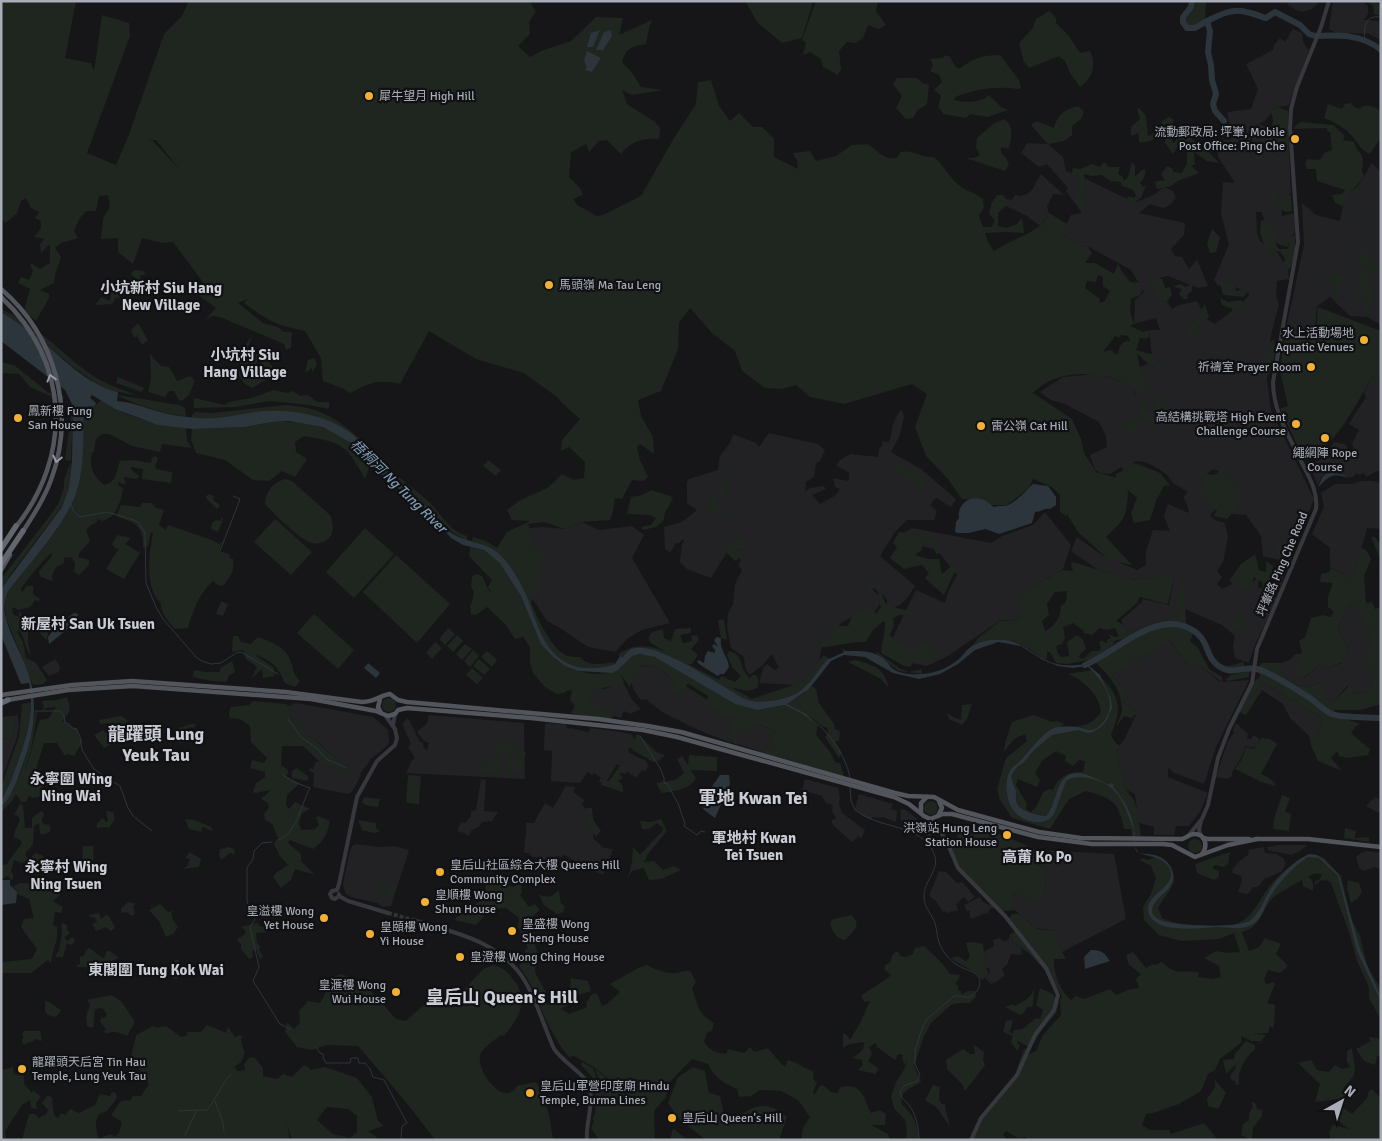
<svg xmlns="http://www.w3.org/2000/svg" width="1382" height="1141" viewBox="0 0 1382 1141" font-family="Signika,'Noto Sans SC',sans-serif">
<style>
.built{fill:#222225}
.green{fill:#1e261f;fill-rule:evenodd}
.water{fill:#2c353c}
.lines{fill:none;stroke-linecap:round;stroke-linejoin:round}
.stream{stroke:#2c353c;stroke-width:1}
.river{stroke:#2c353c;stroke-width:6}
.minor-tunnel{stroke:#333438;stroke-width:4;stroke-dasharray:4 2;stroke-linecap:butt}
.minor{stroke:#37383d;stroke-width:4}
.major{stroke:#53555c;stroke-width:4.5}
.highway{stroke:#63666e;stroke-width:5.5}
.oneway{stroke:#979ba6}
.poi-dot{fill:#f2b134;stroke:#111113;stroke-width:2}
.labels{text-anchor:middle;stroke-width:4.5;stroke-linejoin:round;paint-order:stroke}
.poi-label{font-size:12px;fill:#a8adb8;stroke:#111113;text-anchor:start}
.street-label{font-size:12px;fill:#a8adb8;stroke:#111113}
.water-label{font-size:14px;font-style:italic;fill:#7f9bb3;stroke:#111113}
.quarter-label{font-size:15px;font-weight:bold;fill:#c9ccd4;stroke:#111113}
.district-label{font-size:18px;font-weight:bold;fill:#c9ccd4;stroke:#111113}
</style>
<rect width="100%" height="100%" fill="#161618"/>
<g class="built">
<polygon points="1290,1 1320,1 1312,9 1303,12 1296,10 1287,4"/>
<polygon points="1333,1 1361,1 1368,6 1368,14 1364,20 1381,21 1381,40 1369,34 1337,33 1329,29"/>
<polygon points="1293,29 1302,33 1303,42 1309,50 1289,105 1275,108 1265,121 1256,125 1250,142 1258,150 1254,139 1262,138 1263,143 1271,139 1276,156 1289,151 1291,192 1281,206 1282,216 1294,213 1295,232 1287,247 1278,244 1269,230 1261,212 1256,212 1257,233 1260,241 1277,252 1288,269 1289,279 1277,281 1276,297 1279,304 1271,335 1267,380 1271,410 1314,499 1283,578 1280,590 1273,586 1279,560 1263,556 1261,536 1246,515 1232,514 1239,489 1226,474 1214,469 1202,477 1209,488 1215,510 1210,515 1215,520 1225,523 1228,537 1223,562 1217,571 1222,577 1217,584 1222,589 1232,584 1235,579 1249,586 1259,576 1258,587 1277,598 1254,647 1249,663 1235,658 1233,645 1235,636 1222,625 1185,609 1183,579 1181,591 1174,601 1179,616 1126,632 1121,620 1142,602 1142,599 1169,605 1174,579 1170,577 1128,580 1097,569 1071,551 1077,537 1102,555 1137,570 1146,565 1146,551 1153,530 1170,531 1164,516 1168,504 1189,513 1186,502 1183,497 1188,492 1173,483 1167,475 1159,469 1145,462 1135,461 1130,468 1124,470 1121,467 1110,474 1101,473 1095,470 1090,455 1107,447 1106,436 1099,422 1065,404 1051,400 1040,392 1063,377 1097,374 1125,382 1134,389 1135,395 1141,394 1137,368 1148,364 1158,368 1162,365 1152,356 1149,330 1160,330 1156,318 1134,324 1135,300 1144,292 1131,270 1089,247 1080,246 1061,234 1071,215 1082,213 1066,191 1068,188 1047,164 1039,167 1021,153 1027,143 1048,144 1063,157 1066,171 1084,178 1121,196 1137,202 1155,194 1164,187 1173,191 1176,198 1170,205 1163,208 1150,204 1139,213 1185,223 1184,235 1171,249 1175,256 1182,257 1189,269 1197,260 1208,286 1198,288 1168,276 1160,278 1156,286 1172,309 1179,305 1197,301 1207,319 1215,324 1240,305 1250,294 1229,284 1218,286 1214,280 1229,244 1221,214 1223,182 1235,183 1218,157 1217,141 1232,139 1227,112 1251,109 1258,89 1246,64 1273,50 1274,45 1280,38 1285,42"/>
<polygon points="1372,163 1381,172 1381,325 1367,317 1350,316 1330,297 1317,306 1315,330 1291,332 1285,338 1285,333 1304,245 1302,203 1316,215 1340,221 1345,196 1358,186"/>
<polygon points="1041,174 1064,195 1053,194 1047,207 1049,213 1042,224 1039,225 1027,216 1006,206 1006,199 1012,200 1015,195 1020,196 1027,194 1032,190"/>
<polygon points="1381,375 1381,471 1377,471 1366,477 1364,473 1359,475 1357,473 1353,477 1346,478 1345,475 1340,473 1327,472 1322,476 1318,485 1309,465 1324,458 1334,442 1345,444 1349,450 1354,448 1352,444 1359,430 1349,424 1366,397 1364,392 1372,376 1379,379"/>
<polygon points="902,410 904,417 900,435 891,452 921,469 956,499 951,507 936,498 930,505 937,511 934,520 907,520 895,532 880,556 915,586 908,597 900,605 891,609 887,607 887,600 882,593 869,581 872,589 882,599 880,604 875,611 865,611 842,622 822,645 819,662 802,682 796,685 759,683 763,668 767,664 774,670 779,668 772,654 762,666 749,675 745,667 744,657 731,648 727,627 728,613 733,604 735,584 742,570 738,565 741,560 735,554 739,546 734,541 711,578 687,569 680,562 682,543 684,543 683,539 679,543 676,543 670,553 665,549 664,527 682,522 697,510 687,503 687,482 689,479 718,470 720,456 730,443 733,434 756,443 759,447 769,433 818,444 825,450 820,461 816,463 814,477 806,482 805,491 810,488 824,486 826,489 812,495 820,504 836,495 840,489 835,487 833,478 849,481 849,473 836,465 840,460 850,454 878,457 879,449 883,445 882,441 887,442 890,440 893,424 899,412"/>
<polygon points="1361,481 1373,481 1381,483 1381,529 1367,528 1354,574 1349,577 1330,567 1330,548 1312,534 1324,507 1321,493 1335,484 1352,484"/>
<polygon points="1045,512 1071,545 1063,569 1017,596 1020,620 1001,620 946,657 927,666 902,661 889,645 916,590 945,603 948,592 957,575 937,550 899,540 901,534 912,528 991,543 1002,536 1033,525"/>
<polygon points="582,522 599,530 632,526 644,535 632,558 670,623 645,629 638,632 627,639 615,652 588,647 560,628 547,621 534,601 525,579 504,543 529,528 543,527 565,529"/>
<polygon points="1350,604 1358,610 1372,637 1368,657 1374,674 1374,685 1364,693 1355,694 1350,685 1346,687 1332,703 1327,701 1321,682 1307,688 1295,684 1280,671 1278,664 1290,660 1295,654 1302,654 1303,679 1320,665 1327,668 1342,663 1348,648 1337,627"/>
<polygon points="1169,640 1188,666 1198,664 1220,682 1249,680 1216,747 1204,784 1174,773 1168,767 1168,777 1208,793 1201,810 1189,826 1176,826 1174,835 1154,835 1154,827 1139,823 1135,794 1126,790 1116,750 1124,740 1137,713 1123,703 1128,697 1112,675"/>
<polygon points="55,659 60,666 59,672 49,676 42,667"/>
<polygon points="652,665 735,717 731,743 696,729 662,712 646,699 641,700 635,692 625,669"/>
<polygon points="1260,681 1323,718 1318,736 1311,743 1309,736 1290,718 1283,704 1262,690 1255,691"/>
<polygon points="623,682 632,700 641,709 630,714 624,711 621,718 613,716 613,713 588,700 589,693 597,688 605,689"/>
<polygon points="296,703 373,717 388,730 389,741 387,746 371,759 360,774 358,773 361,775 352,792 347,794 313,787 314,773 309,771 310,768 313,769 316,761 347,771 350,768 341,763 319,743 303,731 291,719 289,706"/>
<polygon points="18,715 19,725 17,737 1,781 1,739 12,737 16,722 11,722 11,716"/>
<polygon points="429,715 524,723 525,779 406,773 411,762 415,758 408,747 411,744 402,724 408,718 420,742 423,742 423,747 427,751 429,743 424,741 417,732 427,723"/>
<polygon points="545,723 565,724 568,729 570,728 588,732 591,728 615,731 631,734 637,743 630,747 628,752 639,758 645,760 649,766 645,771 642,770 636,778 617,764 606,782 602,783 599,781 601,778 594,773 592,775 588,772 580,783 551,781 552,751 544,750"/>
<polygon points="1236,723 1248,734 1247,739 1251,739 1253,735 1259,738 1259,742 1254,748 1246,746 1241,758 1232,772 1232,776 1227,779 1216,777 1228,741 1234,733 1233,730"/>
<polygon points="751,725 760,725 776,731 769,746 762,752 737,744 738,736"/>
<polygon points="481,779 486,780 484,811 498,812 492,821 482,822 479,827 472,830 468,836 464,833 457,831 461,822 465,823 471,816 471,811 476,810"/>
<polygon points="805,779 838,788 840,798 839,804 842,813 865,830 861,839 859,836 852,842 833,825 831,821 836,818 832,811 833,805 826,803 822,796 802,790"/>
<polygon points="566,786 576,787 573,792 584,800 582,804 590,815 595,832 593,836 594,839 604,848 613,849 603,875 577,864 575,861 565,855 561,857 558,856 553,860 548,862 540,857 533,857 529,853 524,853 525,838 526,836 526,823 534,823 545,803 553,808"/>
<polygon points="859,794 893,804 891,809 897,811 896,822 882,817 881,818 873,817 871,820 862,815 855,809"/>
<polygon points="1375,797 1381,800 1381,811 1379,813 1366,806"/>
<polygon points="901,809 906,810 916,818 932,835 930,837 925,834 926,832 923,827 919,827 911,831 901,827 902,821 901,820 900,814"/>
<polygon points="356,844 380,847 394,846 409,850 391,906 383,907 377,903 351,897 345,893 343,884 349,854 352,846"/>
<polygon points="1025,845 1037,850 1114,854 1126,919 1062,952 1055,931 1036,928 1011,907 1011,894 1042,900 1047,870 1027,858"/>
<polygon points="1278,845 1307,845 1300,851 1291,855 1268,850 1267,847"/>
<polygon points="1264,847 1265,853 1276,854 1283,858 1285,862 1285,866 1281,872 1264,879 1258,887 1252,887 1251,891 1247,894 1238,892 1242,880 1241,876 1233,873 1232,870 1238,862 1249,854 1248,850"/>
<polygon points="1367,851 1381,853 1381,870 1375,867 1364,871 1359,868 1356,857 1361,853"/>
<polygon points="939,871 946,872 957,883 962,882 975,897 968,902 964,897 956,904 958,910 947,913 945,911 943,912 936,901 929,896"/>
<polygon points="980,897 983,902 989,905 992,904 994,908 990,909 987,914 985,913 972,919 970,917 970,911 967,911 964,905"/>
<polygon points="1010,934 1011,934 1012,941 1021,948 1022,955 1011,954 1007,965 1002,969 1005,975 996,982 991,984 985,978 989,974 990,969 985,967 984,952 994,946 993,940 999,938 1005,942 1009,939"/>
</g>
<g class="green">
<path d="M1 1H76L65 58 91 63 94 71 102 15 129 23 130 36 87 153 116 165 128 137 164 34 182 16 189 1H529L536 11 529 22 530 34 518 46 530 57 541 51 571 41 596 17 623 18 619 35 652 20 649 28 646 44C632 46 626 48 622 62L633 74 641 87 663 90 632 95 622 90 627 104 655 122 660 128 659 139C642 138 632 141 621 154L607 140 599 141 589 152 586 144 571 152 569 177 580 188 583 195 573 199 577 205 597 216 603 215 641 196 674 138 696 104 698 82 711 80 719 106 730 121 739 113 753 127H762L774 138V157L798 169 797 160 792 153 810 151 816 161 836 156 852 145 868 144C878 151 883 160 897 158L900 152C912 149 922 158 934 157 944 165 950 179 961 187 969 192 976 193 983 199L984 207 979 216 983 227H991L995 221 989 213 992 202 997 195H1003L1006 199V206L998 213V226L1007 228 1017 224 1022 218 1024 233 1008 232 985 233 988 242 994 251C1009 240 1029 236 1043 223 1045 221 1047 216 1049 213L1067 224 1061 234 1080 246 1088 247 1092 253 1085 263H1095L1114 274 1118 263 1121 270 1130 282 1141 283 1143 289 1140 295 1131 299 1130 312 1134 324 1130 326 1143 332 1149 330V337L1146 339 1140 338 1136 350 1151 354 1162 365 1159 370 1148 364 1137 353 1141 373 1150 383 1141 394 1136 396 1134 389C1121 379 1103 374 1087 375L1086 374C1065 374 1048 378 1033 393L1072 419 1081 439 1084 453 1096 472 1117 478 1115 475 1135 463 1160 473 1170 485 1164 486 1156 501 1150 520 1134 523 1131 513 1137 498 1128 490C1127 517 1125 519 1106 537L1132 565 1109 560 1078 532 1068 516V513L1066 516 1060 512V495L1052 487 1033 479 1029 488 1007 505H992L979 499H962L948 479 926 456 915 427 927 394 912 384 844 404 810 397 796 385 781 389 765 388 742 371 735 351 712 333 690 308 679 323 678 349 661 391 638 400 641 416 653 437 654 454 640 444 637 447 640 460 648 477 643 481 632 480 622 499 615 498 613 512 610 520 582 522 565 529 544 522 528 524 533 538V547L542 549 546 557C537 566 542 578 540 588 539 593 534 598 531 602 537 617 552 651 568 656 572 657 576 657 580 657 587 667 603 664 614 662L615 664C605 668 595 668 585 668 521 663 542 560 472 541L473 537 486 541 497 548 507 532 530 521 512 520 507 510 519 501 549 487 562 474 574 480 584 478 585 462 569 447 561 451 562 440 580 419 562 403 557 397 524 373 476 359 429 331 400 384C377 379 370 383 350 393L344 389 323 381 321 358 305 331C275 325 268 321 244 303L248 299 238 303 263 323 278 327 284 332H292L291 348 286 350 284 344 220 317 212 316 205 320 216 308 198 295 208 289 173 242 163 243 142 238 133 264 118 252V238L101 239 103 219 110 206 108 195 99 196 96 211H86L80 218 74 231 78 238 61 243 55 248 61 257C59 266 54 273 54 283L40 290 49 294V298L36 321 24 311 30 289 18 283 21 277 29 280 33 271 30 265 31 263 40 269 50 263V244L41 253 40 244 44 239 34 237 41 228V221L35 218 39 212 31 208 26 198 21 201 17 213 6 223 1 219ZM149 140H156L180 170 153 141ZM1098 275 1103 277V286L1110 291 1104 302 1099 303 1100 299 1085 288 1087 281 1096 282ZM1121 335 1128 336 1130 341C1120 341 1120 347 1117 355L1111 350 1103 352 1115 336 1119 338Z"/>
<polygon points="745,1 813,1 813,2 802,38 782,43 758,23"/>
<polygon points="816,1 878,1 876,11 886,25 879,29 868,25 863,38 856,43 847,42 839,51 841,69 838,75 823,67 821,59 810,52 803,55 806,43 802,40"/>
<polygon points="1198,1 1206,1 1205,21 1195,28 1187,29 1183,22 1183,17"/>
<polygon points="1368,1 1376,1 1381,9 1381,16 1374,14 1373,6"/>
<path d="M1049 11 1056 18V23L1069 36 1080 53 1090 51C1097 65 1092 79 1080 87L1070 73 1065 61 1059 56 1029 68 1024 62 1019 43 1033 28 1036 19Z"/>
<path d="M945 55 950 57 955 66 959 69C973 58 983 55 1000 55L1019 80 1021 87 1019 89C995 86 977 89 955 97L954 100C964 103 981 103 989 95L1001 107 1008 110 988 117 970 114 966 118 943 114 938 106 941 96 934 90 942 82 939 75 930 71 933 65 930 59 943 58Z"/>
<polygon points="897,78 916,78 924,84 929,84 927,104 917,111 913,118 906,119 896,108 902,96 893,84"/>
<path d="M1351 103 1353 106 1359 109C1366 102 1374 107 1381 111V137L1370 154C1361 151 1357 141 1351 135 1343 126 1334 122 1324 118L1328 104 1342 109 1345 104Z"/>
<path d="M1078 106 1084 112 1081 119 1072 126V135L1064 141 1048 144 1031 125 1036 121 1054 128C1057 115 1065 109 1078 106Z"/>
<path d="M1277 107 1288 111 1289 151 1276 156 1271 140 1263 144 1261 138 1255 139 1259 151C1249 141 1251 138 1256 126L1259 124 1264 126 1267 124V128H1272L1273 120 1271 111Z"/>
<path d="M1139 108 1146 116 1148 136 1156 133 1162 121 1169 117 1174 120 1171 125 1176 126 1186 124 1190 138 1202 145 1219 163 1207 161 1194 152 1195 164 1191 166 1199 173 1178 181 1171 186 1157 189 1155 182 1165 180 1161 174 1167 166 1173 169V172L1182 173 1187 163V149L1178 146 1173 154 1165 143 1166 135 1169 132 1173 143 1176 141 1175 130 1167 128C1160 136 1150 144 1139 142V133L1131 136V127L1140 119 1137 109Z"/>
<path d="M1004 119C1015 127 1011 137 1009 149L1001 147V153L1006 158 1009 165 1005 171 966 158H974L980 155 976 147 977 138 993 124Z"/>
<path d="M1301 122 1333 125 1345 136 1343 140 1354 142 1357 150 1361 154 1363 160 1362 171 1364 176C1357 188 1346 192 1343 206L1335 203 1332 195 1342 194 1345 190 1317 181 1316 169H1307L1305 164 1307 159 1320 160 1324 153 1332 150 1330 132 1327 131V128L1294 129 1295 126Z"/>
<polygon points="1105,162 1108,167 1120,167 1118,174 1122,176 1124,181 1128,177 1132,162 1135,166 1135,177 1142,170 1146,170 1144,178 1140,183 1143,187 1146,185 1141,198 1133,203 1127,202 1128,196 1134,198 1136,195 1133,190 1122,186 1121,182 1110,181 1102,175 1092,176 1084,174 1088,196 1083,209 1078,206 1074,198 1081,182 1071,176 1073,168 1080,169 1092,164 1099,167"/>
<polygon points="1279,188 1276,196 1278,205 1287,194 1291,196 1292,211 1286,212 1274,206 1271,197 1272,189"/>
<polygon points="1268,218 1276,236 1276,245 1279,249 1288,249 1290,239 1295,235 1295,257 1290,269 1282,267 1285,259 1280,252 1265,247 1260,233 1261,221"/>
<polygon points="1360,218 1370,226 1366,231 1361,231 1362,226 1359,227 1353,220"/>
<polygon points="1212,229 1220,237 1216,252 1210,253 1207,243"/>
<polygon points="1366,247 1371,262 1376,261 1379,269 1378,272 1376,269 1369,273 1367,281 1372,284 1374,308 1369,306 1368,309 1373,311 1372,316 1366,312 1364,309 1361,311 1367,302 1367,297 1358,301 1354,298 1362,289 1359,288 1362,260 1358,260 1355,267 1351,268 1352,258 1357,250"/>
<polygon points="134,270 143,271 146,274 139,276 144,281 142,285 131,274"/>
<polygon points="1335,270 1333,276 1336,278 1340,275 1351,274 1351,277 1340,282 1338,298 1323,293 1336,289 1335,285 1329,280 1328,285 1321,291 1321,286 1324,282 1324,278"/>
<polygon points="1146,277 1156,281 1158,279 1162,279 1165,288 1170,287 1172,295 1165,304 1145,280"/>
<polygon points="107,279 114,284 120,297 116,298 112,304 95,305 101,297 110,301 111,294"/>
<polygon points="1220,282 1222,283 1229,282 1235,285 1236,291 1243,289 1248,291 1244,297 1223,295"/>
<polygon points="1181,284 1185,287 1192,284 1192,291 1188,294 1187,299 1183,299 1179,294 1182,289 1174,287 1174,286"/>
<polygon points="1220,298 1228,302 1241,300 1244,304 1242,308 1234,313 1231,308 1222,305"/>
<polygon points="1205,304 1209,317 1203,322 1197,324 1196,328 1204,329 1190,335 1185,331 1192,323 1200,319 1200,312"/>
<path d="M1318 307 1381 331V375L1380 379 1372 376C1360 398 1331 457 1303 457L1280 409 1288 406 1280 371 1284 340 1291 332 1305 330 1316 331Z"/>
<path d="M1 309C33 323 59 350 86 371 102 383 120 389 139 396L104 389 73 367 34 334 1 312Z"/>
<polygon points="138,323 148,340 142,345 137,336 134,338 131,330"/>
<polygon points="250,338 251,340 247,349 255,352 261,357 266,354 270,364 276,371 272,375 258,360 255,366 255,376 268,378 253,388 245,384 237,373 242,357 252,357 246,354 245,346"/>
<path d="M1274 339C1276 352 1275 368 1265 378V348Z"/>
<polygon points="150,354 161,366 169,367 177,381 190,376 195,381 189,395 182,401 179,400 174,391 169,391 165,397 148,392 151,379"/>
<polygon points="314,358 317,364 312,373 312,368 305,373 308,360"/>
<polygon points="1,362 14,365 49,393 64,396 59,408 50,396 30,387 19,374 1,373"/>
<polygon points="118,377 144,388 142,392 116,383"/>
<polygon points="274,390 287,393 293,391 300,396 308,395 317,402 329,402 329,409 309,405 270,401 236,407 194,408 194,398 225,405 229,402 251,398"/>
<polygon points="1155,393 1172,407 1176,409 1175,419 1169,419 1170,412 1162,409 1154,424 1147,419 1136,423 1136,430 1132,432 1122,428 1127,418 1131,423 1141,417 1141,412 1135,405 1139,400 1146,410 1153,412 1155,405 1152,399"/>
<path d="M117 395 179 405 185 408 186 417C162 413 140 406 118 396Z"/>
<path d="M101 400C127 418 155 424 186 428L187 441 192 448 162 444 160 452 132 446 109 434H102L96 439 94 452H92C89 467 92 475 104 485 117 482 116 471 120 461L133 460 150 463 152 461 151 458 156 456 158 459 155 465 156 469 172 472 171 483 142 479 143 469 131 467V469L136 474 140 476 136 479 124 477 126 485 119 482 118 483V485L124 489 122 491C123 499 117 507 114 515L103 521 97 519V522L91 525 86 530 90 541 80 552 78 557 89 560V565L79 575 74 572 75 563 71 557 64 558V563L56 567 52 575 53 581 46 579 40 576 39 571 51 557 52 553C47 555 25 582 21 589V592L23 591 27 586H33V594L40 599 39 601 35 600 30 607 18 610 14 607 12 609 13 614 19 617V612L21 613 28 628V643L31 656C25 649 25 638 19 630L17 632 23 642 26 658 36 663 47 680 43 684 33 685 6 618 4 603 9 590C31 562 69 521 78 488 84 462 83 433 84 407L95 406Z"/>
<path d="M285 405C295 406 306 407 315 410 346 421 364 444 387 466 401 480 417 490 431 504 443 516 449 531 467 536V540C449 534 440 520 427 507 415 494 400 484 387 472 361 447 355 429 317 417 275 403 234 423 192 418V415L195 412 213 413Z"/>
<polygon points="67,407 73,408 70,488 62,506 13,571 2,587 1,579 49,517 58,504 64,488 64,480 71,461 65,460 71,415"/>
<path d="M272 422C317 420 341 429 371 462L365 479C346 444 343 443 304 436L295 442 296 452 307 459 295 477 282 471 269 481 253 480 225 460 196 453 191 440 192 429 245 427Z"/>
<polygon points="488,460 501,470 496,476 483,466"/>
<polygon points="899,462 914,473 922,473 929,480 922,482 922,490 892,468"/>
<polygon points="742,467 733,477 721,501 719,488 735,469"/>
<polygon points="1222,469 1240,486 1239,505 1227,519 1213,516 1217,511 1207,502 1202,500 1203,493 1198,494 1199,488 1204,488 1202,473 1214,475"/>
<path d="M285 479 292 481 330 515C333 523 335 531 329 538 324 544 314 545 307 541 297 536 273 513 265 504 266 491 272 483 285 479Z"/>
<path d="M651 490 673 497C671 504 663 513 664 520L656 527 643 530 641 527 651 525 656 518 650 515 627 514 631 497 642 495Z"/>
<polygon points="714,492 717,504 731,517 730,523 709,510 708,501"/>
<polygon points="209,494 214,496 213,500 219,504 220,506 217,509 206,498 206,496"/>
<path d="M142 503H151L156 508 164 510 159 525 166 530 168 525 212 540 219 544 222 542 219 551 229 554 230 558 233 559C235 570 230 578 223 586L218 585 213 581C199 594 193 610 188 628L175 629C169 622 160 613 161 603 144 588 149 553 153 533L151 532 148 546 146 547 145 542V547L143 548C144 525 135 523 116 516L121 505 140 507Z"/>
<polygon points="222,517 223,519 218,532 211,529 212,523 216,520 220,521"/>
<polygon points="275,519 312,552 291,575 254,542"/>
<polygon points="365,528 394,554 354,598 326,572"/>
<polygon points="1294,531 1299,532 1284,556 1277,554 1273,543 1276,540 1282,549"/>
<polygon points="899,532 936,539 942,553 936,554 933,546 923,544 921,551 915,555 928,559 939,559 942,574 952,565 956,569 944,595 925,578 929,573 922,565 904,569 890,558 897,547 893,543"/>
<polygon points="117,535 131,538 125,544 140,553 124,579 106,569 119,548 116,549 112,544"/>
<polygon points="735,537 747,544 748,551 742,548 736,549 743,556 735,561 724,550"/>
<polygon points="1371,537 1375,537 1381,545 1381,574 1379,574 1380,559"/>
<path d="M470 547C475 548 480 549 485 551 495 555 503 566 509 575 513 582 519 590 522 598 535 626 539 654 570 668 582 674 608 677 619 669 624 666 627 658 632 656 640 652 651 656 659 658L735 704 757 710 785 705 801 713 818 724 816 735 829 750 835 762 840 763 845 779 806 767C801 762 769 756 759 753L758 751 762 752 769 746 776 731 761 725H753L752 728 738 736 737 745 731 742C732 738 730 736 731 732 731 727 734 723 734 718L729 716 724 717 716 716 720 715 721 712C717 706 710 708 705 703L708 696 689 684H687L684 691 679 695 673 691 670 687H674L676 685 671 681 670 676 652 665 640 666 641 669 633 673 630 688 620 673 624 683C612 687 599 687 589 694V700L613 713V716L611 719C597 717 584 717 571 713L575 706 570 700 572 691 568 690 564 693 557 694 545 687 533 673 530 663V647L523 637 515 639 505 624 487 607 476 615 471 614 470 605 472 602 474 592 471 587 472 577 476 574 482 576 489 591 491 592 488 587 492 580 469 556Z"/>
<polygon points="1361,548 1367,551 1371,559 1364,576 1366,603 1372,602 1375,609 1381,607 1381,704 1360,710 1334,710 1335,715 1360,724 1356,726 1351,733 1370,749 1368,755 1347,758 1339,756 1337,751 1331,758 1342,771 1318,761 1310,743 1318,736 1323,718 1260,681 1256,691 1262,690 1246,715 1237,711 1252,683 1260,677 1259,666 1262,663 1280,663 1280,671 1295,684 1307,688 1321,682 1327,700 1332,703 1350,685 1355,694 1364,693 1374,685 1374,674 1365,665 1372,637 1358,610 1350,604 1337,627 1348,648 1343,662 1327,668 1320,665 1302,679 1294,672 1302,651 1299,641 1305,637 1311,618 1323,615 1331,617 1334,612 1328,607 1328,597 1333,583 1320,582 1321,574 1329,572 1331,568 1349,577 1354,574"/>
<polygon points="1255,554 1259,570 1266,572 1266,561 1273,566 1270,582 1276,593 1272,599 1258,591 1263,587 1262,582 1254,577 1251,588 1241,588 1229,581 1241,564"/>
<polygon points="396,555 450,604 417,643 363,592"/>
<path d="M1073 562 1132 580 1171 576 1174 579 1168 603 1166 604 1140 597 1137 603 1116 621 1122 624 1127 632 1178 616 1174 601 1181 591 1179 579H1184L1186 624 1174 621 1152 626 1136 631 1123 639 1113 641 1114 644 1093 659 1068 664 1056 663 1050 652H1047V659H1044C1037 655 1031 649 1024 646 1008 637 989 639 973 645L978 638 1000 621 1020 620 1016 596 1062 570 1073 571 1071 565ZM1067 591 1066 602 1061 606C1061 617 1055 626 1045 631L1042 621 1049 615 1047 604 1055 592ZM1073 623 1084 631V633L1092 635 1099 628 1107 630 1115 628 1119 636 1115 637 1108 634 1111 638 1107 640V643L1102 641 1099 642 1101 649 1098 651H1092L1083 659 1078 657 1086 648 1083 640 1077 635 1067 642 1069 656 1061 657 1057 652 1056 646 1062 644 1065 638 1063 627Z"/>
<path d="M871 581 882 593 885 603 889 606 910 611 917 616 898 615 893 619 894 626 890 635 899 645 903 641 913 651 923 641 934 651 944 654 934 659 920 663 916 659 910 667 904 666 881 653C882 642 885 633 885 622H882L872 631 866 642C850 641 835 647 820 647L822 639 834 626H848L853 614 871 607 876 614 881 607 877 598 879 593 874 588 868 592 867 583Z"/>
<polygon points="221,601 228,604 223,616 216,614"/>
<polygon points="314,614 354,650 338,669 297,633"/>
<polygon points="1240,615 1245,618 1238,631 1228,626"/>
<polygon points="721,619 724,620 727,640 721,638 718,621"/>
<polygon points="51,621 54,626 48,633 47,640 37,631 37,626"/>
<path d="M1173 624 1184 626 1194 631 1190 641 1198 648 1209 669 1222 677V682L1198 664 1189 667 1170 641 1112 675 1128 697 1123 703 1137 713 1132 718 1124 716 1116 727C1118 721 1122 714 1122 708 1121 688 1108 674 1094 661 1120 648 1143 625 1173 624Z"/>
<polygon points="448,628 455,634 445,645 439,639"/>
<path d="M691 628V633L680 635 683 643 692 641 691 636 697 635 699 640 691 649 698 655 692 664H688L719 680 721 676 735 682 741 676 732 667 727 655 729 651C740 654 740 659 743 669 745 673 748 676 750 679L752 675H756L758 680V687C749 694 739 689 731 687L752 699 802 682 824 655 828 659C816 671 810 688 794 695 781 700 761 704 748 700 741 698 734 692 728 689 708 677 657 643 634 648 629 649 626 653 623 657L618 655C632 643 651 645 666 652L651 643 648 638 652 632 663 629 664 638 671 641 675 629Z"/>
<polygon points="457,635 463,641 453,652 447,646"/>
<path d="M233 636H238L241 642 251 644 258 637C271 642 285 646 290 660 295 671 291 671 300 681L295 687 285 683C278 666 272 661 256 655H255L273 667 275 676 263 678 262 669 251 679 257 667 246 659 243 650 232 652Z"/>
<polygon points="435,642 442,648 432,659 426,653"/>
<polygon points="465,644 472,649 462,660 456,654"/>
<path d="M1209 647C1216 667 1224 669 1243 662L1245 667 1237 669 1235 672 1226 673 1213 663 1206 648Z"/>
<polygon points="473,650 479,656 470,667 464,661"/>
<polygon points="487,651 497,660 492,667 481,657"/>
<polygon points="877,652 899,668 909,672 922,669 922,674 899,671 876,654"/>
<polygon points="479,659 490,669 484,675 473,666"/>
<path d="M855 660C875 666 883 666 889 688L881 679 848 662Z"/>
<polygon points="232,661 235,672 229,675 227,682 212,681 193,677 194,670 205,672 220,672 220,668"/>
<polygon points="472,668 483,678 477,684 466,675"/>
<path d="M1093 670C1117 692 1125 703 1111 735L1115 742 1120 746 1116 750 1126 790 1134 800 1137 809 1141 836 1132 837 1131 829H1124C1118 801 1113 799 1086 791L1069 799 1050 829 1012 818 1000 800 997 789 1006 758 1027 741 1025 734 1014 739 1004 752 1005 743 1012 722 1033 715 1052 722 1058 721 1064 724 1061 727C1080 726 1089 728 1101 712 1100 695 1083 680 1068 674ZM1056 751 1066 756 1065 761 1073 766 1079 760 1085 761 1083 772C1069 772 1059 775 1053 790L1049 789 1044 791 1036 807 1031 812 1026 809 1027 804 1016 785 1018 779 1037 787 1040 780 1035 773 1042 761Z"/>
<polygon points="1245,672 1249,672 1249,677 1228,681 1225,680 1231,675"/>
<polygon points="812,686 816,689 819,703 834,724 835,729 840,731 839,740 835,742 842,752 839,758 825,737 828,733 828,728 824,727 806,714 786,704 803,694"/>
<path d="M67 697C71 710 71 711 62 721L77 730 79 737 83 741 74 756 67 754 65 756 57 743H44L32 782 38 779 43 784 41 796 33 798 29 796 26 802H21L16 794 12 801 1 812C1 804 10 797 14 789 24 764 33 738 35 710L37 713 31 750 25 770C32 754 33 737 40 720L49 718 56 707 46 708 43 711 44 707 42 701 56 700Z"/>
<circle cx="389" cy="705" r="7"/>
<path d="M253 701 286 704 289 706 291 719 341 763 351 768 345 772 322 764 303 746H282L281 765 288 770V774L285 776 300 783 287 795 286 805 289 809 295 802 310 809 302 813 299 823 301 830 315 829 319 825 316 818 318 816 330 821C327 835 324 841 313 849L290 840 288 843 301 854V861L315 875 295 869 291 880 281 888 273 877 277 872 288 865 280 856 274 844 278 838 272 824 265 820 264 814 269 808 268 803 261 799 271 790 255 793 253 792 256 783 265 777V772L250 768 252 760 264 763 267 758 251 742 250 726 240 719 230 718C228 714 229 710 231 707L249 705Z"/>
<path d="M31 702C31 729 17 776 1 798V786L19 737 22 704Z"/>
<polygon points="972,704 967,719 962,725 949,719 947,713 955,718 961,720 962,705"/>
<polygon points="11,716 11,722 16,722 12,737 1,739 1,717"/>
<polygon points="121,716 129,721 124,725 124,735 117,732 110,723 100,724 99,720"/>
<polygon points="191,724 196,724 194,728 189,727 185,731 190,732 186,742 179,743 173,739 179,728"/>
<polygon points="103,730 110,737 116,734 120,740 104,748 94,735"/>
<path d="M636 734 639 735 656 752 665 755 659 761 653 762C645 756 636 754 629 746L635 742Z"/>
<polygon points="510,738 511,741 526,753 519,776 510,772 505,764 509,757 518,760 517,756 492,750 497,742 505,744"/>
<polygon points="1261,738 1270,739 1277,744 1261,774 1268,777 1275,783 1275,786 1258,781 1258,780 1235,769 1242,759 1246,747 1254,749"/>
<polygon points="486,754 498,760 502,774 481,772 480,767 486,767 490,765 484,760"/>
<path d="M689 755 717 757V771L691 770 696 778C690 790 674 791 662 793L656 783 675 780 684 773 677 759 682 756 688 765Z"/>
<polygon points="621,764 627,769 626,774 621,773 619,774 623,778 618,781 622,784 623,792 601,785 603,781 609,781"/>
<polygon points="297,768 309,777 307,781 292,778 292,771"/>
<polygon points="408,775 421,776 419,804 408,803 406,801"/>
<polygon points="1282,795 1290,798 1285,812 1291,814 1289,831 1273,829 1274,819"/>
<polygon points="364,797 380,799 378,807 365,805 362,802"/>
<circle cx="931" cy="808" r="7"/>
<path d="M20 804 23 806 25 828H32V818L41 811 43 812 44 816 42 818V822L45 825 48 824 51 828 50 832 43 835 40 833 39 823 34 826C32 837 37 844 26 852L25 856 30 859 35 853 42 855 45 860 38 867 29 863 27 860 22 863 14 860 11 871 13 874V879L11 880 8 876 1 879V864L6 865 22 843 20 840 14 837 15 831 20 820 18 816 14 815Z"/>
<polygon points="587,808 592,808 593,819 601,831 595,837 595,834 585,824 590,816 584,812"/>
<polygon points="106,811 113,812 115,819 108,829 107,827 97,828 97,824 102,818 106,822 108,821"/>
<polygon points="185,819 195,820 211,827 213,831 202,827 201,832 189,829"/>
<path d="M661 819 667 831 647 855 646 859 643 862 654 861 663 870 674 866 681 870 661 879 649 880 644 868 632 871 628 878 632 862 633 847 640 855C648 847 653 839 662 832L663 828 657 823 649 829H642L640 821 651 822Z"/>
<polygon points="358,820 376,823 376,829 381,831 374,833 362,830"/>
<path d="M960 825C973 825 1013 838 1025 845L1027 858 1047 870 1042 901 1012 894 1011 907 1014 910 1006 911 999 910 953 859 949 847 958 836 957 831Z"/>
<polygon points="1345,828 1356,831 1355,838 1369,837 1369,842 1344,838"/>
<circle cx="1195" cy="846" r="7"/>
<path d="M83 846H93C94 858 96 866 82 866Z"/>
<polygon points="229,847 234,849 235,852 234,854 230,853 221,860 219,855 220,849"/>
<polygon points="190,852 201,859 199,867 183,869 188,865 190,859 185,858"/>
<polygon points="1230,852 1228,864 1224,867 1215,865 1212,868 1219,871 1219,877 1214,880 1197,873 1195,864"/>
<path d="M1314 854 1324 858 1341 876 1351 918 1360 936 1367 966 1381 989V1020L1369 998V987L1357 961 1349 932 1331 883 1326 879V881L1321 880 1315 885V881L1319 880 1322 875C1316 872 1312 874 1307 878H1310L1313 883V891L1303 886 1302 880C1294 885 1283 890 1275 896 1261 907 1263 927 1242 932L1249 951 1259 947 1265 938 1281 944 1276 954 1288 966 1280 973 1268 970 1264 979 1266 984 1274 982 1275 984 1267 1003 1275 1005 1274 1028 1270 1026 1268 1033 1253 1034 1266 1035 1258 1045 1260 1041H1252L1241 1036 1242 1042 1220 1059 1215 1070 1208 1074 1201 1091 1179 1104 1153 1113 1146 1114 1142 1125 1150 1130H1169L1171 1134 1204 1123 1218 1140H1030L1025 1137 1018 1138 1006 1131 1003 1134 1006 1140H973L975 1128 1019 1074 1018 1065 1025 1047 1027 1055 1036 1051 1043 1035 1061 1015 1060 999 1062 996 1054 982 1048 974 1030 954 1012 941 1011 934 1016 931 1008 920 1012 914H1019L1037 929 1055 931 1062 952 1066 959H1054C1053 973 1060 991 1071 1000L1076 996 1084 999 1110 989 1116 995 1128 990 1139 988 1136 979 1141 974 1129 965 1126 955 1133 952 1146 968 1153 964 1155 965 1162 962C1178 978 1183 968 1199 973L1198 977 1212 979 1221 977 1219 966 1204 958 1216 951 1227 953 1240 952 1234 933 1219 939 1181 941 1159 935 1144 920 1143 907 1151 894 1156 878 1151 866 1141 861V858L1148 860 1158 857C1187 879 1171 885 1158 908L1162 918C1178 925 1187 925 1204 925 1215 926 1228 928 1238 923 1252 917 1258 903 1266 891 1276 877 1297 858 1314 854Z"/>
<path d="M477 875C491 877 500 883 513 887L521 883 522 892 520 895 529 907 535 904 540 910 527 921 537 951 535 972 546 993 542 995 547 1005 561 994 569 999 577 998 574 1002 561 1009 569 1014 587 1007 586 1003 592 994 597 993 602 1006 607 1004 620 992 610 984 638 968 647 965C657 970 666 974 677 973 682 972 685 970 690 971L696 982 692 988C698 1005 697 1013 714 1023L712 1031 707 1033 704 1041C708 1050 716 1053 726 1054L728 1049 744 1053 750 1047 754 1052 768 1048C773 1054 780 1063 785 1067L788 1060C798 1063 804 1068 814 1072L813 1079 817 1083 813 1092 814 1095 820 1086 823 1085 831 1092 837 1093 841 1087C863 1083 863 1098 871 1113L880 1110 886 1114 885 1125H871L888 1134 890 1140H801L803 1128 810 1117 798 1100 781 1091 760 1090 751 1096 739 1097 737 1089C724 1084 714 1077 708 1064L692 1059 669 1083 666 1097 654 1111 655 1140H599L591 1128 594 1120H592L595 1113 596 1100H601V1102L607 1086 602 1097V1082L597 1075 595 1069 605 1077 608 1082 609 1079 595 1068 574 1056 569 1057C557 1043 548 1025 541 1009 535 994 530 979 519 967L525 957V950L528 948 518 927 519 918 506 908 490 909 476 925 455 920 457 916 458 917 482 899 486 886 476 879Z"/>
<path d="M46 877 48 885 52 888H57L60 895 53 901 63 907 61 913 55 912 53 925 57 927C59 939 52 951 51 963L48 960 31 973H1V962L32 959 37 949 21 927 24 919 34 918 29 899 17 894V892L13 886 21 883 41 884V880Z"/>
<polygon points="379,880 386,882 382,895 375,893"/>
<polygon points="1348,880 1357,883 1358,881 1362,891 1358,898 1351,903 1347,888"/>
<polygon points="388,882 396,885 392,898 384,896"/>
<polygon points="559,890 561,904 565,906 563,912 557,914 544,905 539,895 550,897"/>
<polygon points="128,902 136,904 133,906 135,914 131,916 127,912 121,913 121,907 122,908"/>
<polygon points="160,904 168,912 174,911 171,913 173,920 178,927 173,934 166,937 159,921 149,910"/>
<polygon points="99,913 101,919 106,915 109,916 115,928 111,931 106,927 96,931 92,924 97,922 95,918 90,917 89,915"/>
<path d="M851 915C863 925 853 932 845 940 835 938 833 932 830 923L834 919Z"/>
<polygon points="62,923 67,925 67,930 70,933 64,938 68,941 70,938 74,938 75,942 71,945 67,943 63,957 55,957 59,950 62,934 61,925"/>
<polygon points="257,923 261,927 266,927 267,932 256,933 257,943 260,946 259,950 263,956 260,960 256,949 252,951 253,957 249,959 241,949 241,945 237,939 244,935 246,931 241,927"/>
<path d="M973 942 983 944 986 968 989 974 982 980C974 969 962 967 951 958L958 956 966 961 970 957 966 943Z"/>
<path d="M924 946C934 955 943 963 950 974L960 975 959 979 955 983 958 986V991L960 990 962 994 968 991H975L976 997 969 1003H958L951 1005 931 1023 924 1036 914 1066 921 1082C910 1089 900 1090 902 1105 914 1114 917 1126 920 1140H906L907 1130 905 1120 894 1108 891 1097 896 1082 905 1068 908 1058 905 1065 902 1059 903 1055 898 1054 895 1060 877 1047 876 1043 869 1047 872 1054 868 1061 878 1068 876 1074 858 1070 863 1065 862 1060 852 1058C858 1055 865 1050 864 1042L850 1044 843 1048V1034H846L850 1040 860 1023 870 1001 864 1002 861 996C871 988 881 984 891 975L885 970V965L890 963 892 956 896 951 899 953 900 956 905 957 913 954 915 948Z"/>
<path d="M89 948C96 951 97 956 104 958L107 951H110L119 958 109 962 113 968 77 967V965L80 964V957L84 956 86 950Z"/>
<polygon points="175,959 179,960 180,965 182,966 177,979 172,978 172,968 175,968"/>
<path d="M494 965C503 968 507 971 513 979 530 1000 519 1018 504 1036L501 1035C495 1040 485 1046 481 1053 473 1067 504 1110 517 1086L535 1082 538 1085 549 1114 553 1140H437L433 1137C409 1105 384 1076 358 1046L326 1045 312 1050 297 1047 285 1032 287 1022 294 1029 300 1023 299 1011 308 1001 320 1003 325 994V980L341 974 355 979 358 989 371 991 396 1019 406 1021 427 1002 459 1007 465 1005 463 991 483 969Z"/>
<polygon points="571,978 588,981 591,991 578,995 570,989"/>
<polygon points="1040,988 1053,994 1059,1003 1056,1013 1041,1031 1031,1048 1017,1041 1017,1042 1020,1046 1017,1051 1011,1042 1013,1036 1003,1032 1006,1021 1013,1020 1010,1032 1012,1034 1014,1030 1022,1029 1036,1018 1040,1019 1043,1010 1036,1005"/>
<path d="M1034 989 1033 1005 1031 1007 1028 1006 1024 1013 1020 1015 1005 1007 1012 1004 1015 1006C1024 1001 1030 999 1034 989Z"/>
<path d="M112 995 122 1002 135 1022 127 1036C120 1033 113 1030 107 1034L104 1032 106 1029 100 1022 101 1018H105L107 1014 102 1008 95 1009 93 1028 87 1026 86 1017 90 1005 87 1000Z"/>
<path d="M45 1001C52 1002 55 1007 61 1010L58 1015 54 1017 48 1015 45 1011Z"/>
<path d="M207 1025 226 1033 228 1027 235 1037 240 1035 242 1036 241 1042 245 1053 241 1062 234 1067 238 1071 245 1070 244 1064 249 1058 254 1057 263 1068V1076L277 1079 283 1074 292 1077 304 1065 310 1068V1070L325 1067 357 1078 372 1097 378 1121 384 1126 368 1131 380 1140H292L287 1124 290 1140H22L29 1114H35L39 1118 46 1114 48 1110 42 1103 48 1095 52 1098 54 1115 58 1118 61 1113 65 1115 70 1109 79 1113 95 1105 100 1094 110 1096 112 1092 116 1093 117 1098 107 1111 99 1114C94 1122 96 1131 99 1139L110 1134 115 1137 119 1133 122 1122 111 1115 120 1102 125 1100 130 1101 133 1096H141L149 1084 139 1069V1064L131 1058 136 1035 153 1026 157 1028 166 1026 181 1037 186 1036 187 1032H201ZM327 1107 348 1109 357 1116V1132L350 1138 333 1134 317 1120Z"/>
<polygon points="24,1031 40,1031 42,1041 35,1039 33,1041 23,1045 22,1040 24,1036 22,1035"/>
<polygon points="1369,1037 1381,1039 1381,1056 1377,1056 1375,1065 1364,1061 1356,1049 1371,1041"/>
<path d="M1246 1041 1255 1045V1049C1245 1058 1237 1071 1239 1084L1236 1085 1235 1080 1232 1081 1230 1076 1235 1069 1236 1064 1226 1074 1223 1060 1234 1059 1235 1054Z"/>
<polygon points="973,1044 984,1052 983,1060 985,1065 965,1091 962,1084 947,1069 946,1060 963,1049 970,1054 975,1054"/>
<path d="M1352 1048C1354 1069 1361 1071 1343 1088L1346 1091 1345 1104 1338 1099 1315 1102 1320 1084 1298 1063 1311 1060 1317 1070 1329 1072 1335 1065 1342 1069 1351 1067 1347 1062V1051Z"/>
<polygon points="582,1062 593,1068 596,1076 601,1082 602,1099 596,1099 593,1078 581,1065"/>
<polygon points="13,1067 14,1074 24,1076 24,1084 32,1093 33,1090 41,1097 36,1103 37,1109 31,1108 30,1100 22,1105 5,1131 6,1140 1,1140 1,1068 3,1070"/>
<path d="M693 1067 705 1071 709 1093 720 1096 726 1124C750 1110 761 1095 787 1117L779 1140H706L680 1120 668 1103 678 1077Z"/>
<polygon points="1215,1080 1226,1093 1218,1109 1208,1106 1207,1099 1215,1087"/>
<path d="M933 1085 940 1087 939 1099 941 1104H945C945 1113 949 1116 949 1125L936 1107 925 1100Z"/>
<polygon points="1372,1089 1379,1097 1381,1097 1381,1140 1330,1139 1329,1132 1333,1125 1349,1129 1340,1122 1332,1107 1338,1104 1352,1114 1367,1098 1369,1091"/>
<polygon points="1255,1102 1257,1109 1262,1110 1262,1116 1253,1128 1252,1140 1241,1135 1243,1124 1249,1120 1249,1114 1253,1106 1251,1103"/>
<polygon points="673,1128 687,1140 670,1140"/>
</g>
<g class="water">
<polygon points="600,30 593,47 587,47 591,33"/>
<polygon points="611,30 612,36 603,50 596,50 604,32"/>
<polygon points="587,51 601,58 592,72 585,70 587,67 584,61"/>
<path d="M1 312C13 320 25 327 36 336 61 356 86 385 118 392L117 401C131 402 143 407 157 411 170 415 184 417 198 418 221 420 242 413 265 411 293 409 325 415 348 431 363 441 373 457 385 469 398 483 414 494 427 507 435 515 441 526 450 532 465 543 484 541 498 553 511 564 520 582 527 597 538 626 547 665 585 668 595 668 605 668 615 664L620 656 623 657C626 653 629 649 634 648 657 643 708 677 728 689 734 692 741 698 748 700 761 704 785 700 797 693 811 685 817 670 828 659L824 655 829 659 844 652 843 649 845 651C857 651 869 650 879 656 884 658 887 662 890 666 898 676 919 675 930 673 941 671 953 665 961 657 964 654 967 649 972 646 981 640 994 639 1005 640 1021 642 1029 651 1042 658 1060 668 1072 666 1091 663L1088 665 1100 675 1111 699 1112 708 1107 720 1101 727 1093 732 1088 733 1078 730 1052 735 1033 751 1024 762 1016 768 1011 776C1012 781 1014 786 1016 791 1016 795 1015 800 1017 804 1020 811 1039 816 1046 816 1052 810 1053 802 1056 795 1066 762 1085 773 1109 785L1111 783 1114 785 1113 787C1125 800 1132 815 1135 832 1124 807 1122 785 1089 778 1081 777 1073 776 1066 781L1054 814C1045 828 1023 822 1014 811 1006 802 1004 781 1010 771 1013 766 1018 764 1021 760 1030 751 1042 733 1054 728 1061 726 1074 726 1081 728 1083 728 1086 730 1088 730 1095 731 1101 726 1104 721 1119 702 1102 679 1087 666L1073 668 1058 666 1043 660 1021 646 998 642 975 650 958 664 940 674 919 679 893 673 865 657 844 655 831 661 809 689 787 704 806 714 818 725 801 713 785 705 757 710 735 704 655 657 640 654 632 656 618 670 612 673 578 671 565 666 552 656 541 644 521 596 500 563 484 550 463 545 451 538 424 509 383 476 353 444 323 427 289 421 272 422 245 427 192 429 158 425 115 409 92 395 90 398 96 403 95 406 84 407C83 434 85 465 77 491 67 523 30 563 9 590 6 596 4 601 4 608 6 632 28 662 32 687 37 715 32 740 22 766 17 781 13 795 1 807 1 796 8 789 12 778 23 749 36 715 29 683L21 684 1 635V589L62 507 69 488 72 461 73 406 65 390 1 341Z"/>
<path d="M1329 472 1345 475V477C1330 472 1328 479 1318 487L1323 476Z"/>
<path d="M1033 484 1048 486 1056 497V505L1050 509C1044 508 1041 512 1035 512L1032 523 999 534 985 529 969 533H957L955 531 956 522 959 518C957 504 970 494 984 500 987 501 991 505 994 507 1000 505 1005 507 1010 504 1019 499 1026 491 1033 484Z"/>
<polygon points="74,613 78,614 74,624 49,644 48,637 55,628"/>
<path d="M717 637 721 638C719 650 728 656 729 667L724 674H720L718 676C714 673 699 665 697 662L699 660 704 663 705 656 708 651 715 653V650L712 646 714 644 718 647 714 640Z"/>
<polygon points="368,663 380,673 376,678 364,668"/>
<polygon points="720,775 729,775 730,784 715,818 703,809 709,791"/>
<path d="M1134 846 1139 853C1146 854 1156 854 1162 858 1173 865 1177 877 1169 888 1162 897 1152 900 1152 913 1154 916 1157 919 1160 920 1174 926 1241 929 1251 920 1260 912 1264 900 1270 890 1278 876 1294 861 1309 854L1317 855 1323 859 1339 875 1360 949 1381 997V1002L1357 951 1338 876 1319 858 1308 857C1294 866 1280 881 1271 895 1265 904 1263 918 1253 924 1242 931 1230 927 1216 927 1201 928 1156 934 1149 914 1142 894 1178 888 1170 869 1163 856 1148 857 1137 852Z"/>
<polygon points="3,880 10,880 10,885 17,892 16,903 1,905 1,882"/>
<path d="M1091 950C1101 950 1104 952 1110 961L1085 969 1084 957Z"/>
</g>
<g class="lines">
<g class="stream">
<path d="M1364 40C1365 26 1364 15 1381 17"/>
<polyline points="71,505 74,512 80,517 107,512 134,520 139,523 145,533 146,583 156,607 163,619 197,658 202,661 211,664 221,663 236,653 241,652 278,674"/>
<polyline points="220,551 240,499 233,496"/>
<polyline points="35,711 60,711 64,716 65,723 67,723 74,729 76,728 80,737 82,750 94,769 120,786 128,808 133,816 152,831"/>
<polyline points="288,719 301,737 318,749 326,759 347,768"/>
<path d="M818 724C831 736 849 761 850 780"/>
<polyline points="640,736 660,768 664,778 664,783 667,784 678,803 685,824 684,826 697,835 701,831 705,832"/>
<path d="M850 786 851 801 855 810C862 815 870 819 879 822 895 827 919 831 930 846 946 869 922 878 924 899 925 908 932 915 935 923 937 930 937 938 940 945 944 954 952 963 961 967 966 970 974 971 978 976 983 983 977 995 969 997 963 998 959 995 954 996L927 1019 923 1026 915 1050V1064L920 1075 917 1081 904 1086 900 1092C901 1098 905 1101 909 1105 916 1115 919 1127 919 1140"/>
<polyline points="1134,832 1135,843"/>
<path d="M278 840C297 834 301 804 310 788L294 782 283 775"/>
<polyline points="272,842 262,843 254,851 253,859 247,868 247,901 251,913 254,915 255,919 250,927 259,967 253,981 280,1024 290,1029"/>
<polyline points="316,1047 320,1053 323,1054 323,1057 326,1063 350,1063 351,1058 358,1058 359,1063 365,1063 370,1069 373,1077 384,1080 407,1123 402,1126 401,1140"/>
<path d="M215 1101C218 1112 224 1120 224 1132"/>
<polyline points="179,1111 196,1110"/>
<path d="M185 1135 197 1110H207C217 1098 221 1085 231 1074"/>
</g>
<g class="river">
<polyline points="1192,1 1191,7 1183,17 1183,22 1187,28 1195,28 1207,21 1210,31 1208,52 1211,65 1212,80 1216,94 1213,104 1215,111 1224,121"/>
<path d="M1207 21C1219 15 1232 8 1246 12 1253 13 1259 16 1266 18L1275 12 1300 25 1309 34 1315 36C1338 35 1362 34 1381 50"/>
<path d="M1085 665C1113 653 1137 627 1169 624 1182 623 1198 630 1204 642 1209 652 1210 661 1220 667 1232 675 1245 666 1257 669 1269 672 1299 691 1310 698 1317 703 1324 711 1332 714 1342 718 1369 717 1381 718"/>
</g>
<polyline class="minor-tunnel" points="388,913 413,920"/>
<g class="minor">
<polyline points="393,725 395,714"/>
<polyline points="932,819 946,840 958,868 1005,916 1046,968 1058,995 1054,1010 1035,1035 1017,1075 981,1118 971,1140"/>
<path d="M1188 836 1202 819 1208 805 1218 758 1229 729 1252 683 1257 649 1316 509C1318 492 1310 479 1303 465 1290 438 1273 412 1273 382L1298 242 1290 128 1291 109 1297 87 1321 27 1329 1"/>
<polyline points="1201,836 1199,830 1201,821"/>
<polyline points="339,894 339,896 348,901 388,913"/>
<polyline points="339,896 335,899 332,898 330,894 332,891 337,890 339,884 357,797 377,761 395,745 397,738 395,729 385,715"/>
<path d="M413 920C453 932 499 941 523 978 536 998 544 1027 554 1049 563 1061 575 1068 585 1079 598 1095 585 1121 587 1140"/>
</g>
<g class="major">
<path d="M1 289C56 336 76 412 51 480 44 499 33 516 22 533"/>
<path d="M1 297C70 361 73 456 15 528"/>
<polyline points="1,570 10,555"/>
<path d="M1 695 72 685 132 681 286 692 362 702C376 702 380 695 390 694L398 700 407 702 598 719 648 726 681 732 895 793 908 796 934 797 958 810 1039 832 1081 838 1182 839C1186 838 1190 834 1194 834 1206 834 1208 846 1202 854"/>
<polyline points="380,699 378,707 381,713"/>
<polyline points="7,700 68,690 133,686 311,699 376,711 388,716 395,714 398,710 407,708 531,718 643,730 677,737 894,797 909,804 924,816 930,819 943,814 952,814 1038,837 1092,844 1163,844 1172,845 1195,857 1228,845 1257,839"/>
<polyline points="921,812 921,803 927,797"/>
<polyline points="938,816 942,808 939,801"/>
<polyline points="1203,838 1208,839 1249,839"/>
<polyline points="1256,839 1308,839 1381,847"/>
</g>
<g class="highway">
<polyline points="1,549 16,526"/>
<polyline points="1,564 23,531"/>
<polyline points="1,703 8,700"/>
</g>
</g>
<defs><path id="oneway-chevron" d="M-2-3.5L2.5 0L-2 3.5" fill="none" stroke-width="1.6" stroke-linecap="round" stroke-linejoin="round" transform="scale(1.25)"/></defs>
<g class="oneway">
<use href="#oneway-chevron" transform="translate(51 378) rotate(-105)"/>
<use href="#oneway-chevron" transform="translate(57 459) rotate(103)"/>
</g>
<g class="poi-dot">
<circle cx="369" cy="96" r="5"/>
<circle cx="1295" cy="139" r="5"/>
<circle cx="549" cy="285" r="5"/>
<circle cx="1364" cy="340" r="5"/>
<circle cx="1311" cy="367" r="5"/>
<circle cx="18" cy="418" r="5"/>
<circle cx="1296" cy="424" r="5"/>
<circle cx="981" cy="426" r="5"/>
<circle cx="1325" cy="438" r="5"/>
<circle cx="1007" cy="835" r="5"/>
<circle cx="440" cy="872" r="5"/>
<circle cx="425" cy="902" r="5"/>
<circle cx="324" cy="918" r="5"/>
<circle cx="512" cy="931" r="5"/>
<circle cx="370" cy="934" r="5"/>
<circle cx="460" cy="957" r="5"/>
<circle cx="396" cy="992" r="5"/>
<circle cx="22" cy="1069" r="5"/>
<circle cx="530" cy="1093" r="5"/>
<circle cx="672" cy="1118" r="5"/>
</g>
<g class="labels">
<g class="poi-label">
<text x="379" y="100">犀牛望月 High Hill</text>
<text x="1285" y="136" text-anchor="end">流動郵政局: 坪輋, Mobile<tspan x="1285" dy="14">Post Office: Ping Che</tspan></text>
<text x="559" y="289">馬頭嶺 Ma Tau Leng</text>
<text x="1354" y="337" text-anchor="end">水上活動場地<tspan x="1354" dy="14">Aquatic Venues</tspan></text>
<text x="1301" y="371" text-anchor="end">祈禱室 Prayer Room</text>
<text x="28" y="415">鳳新樓 Fung<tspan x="28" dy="14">San House</tspan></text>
<text x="1286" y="421" text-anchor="end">高結構挑戰塔 High Event<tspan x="1286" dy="14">Challenge Course</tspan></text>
<text x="991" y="430">雷公嶺 Cat Hill</text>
<text x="1325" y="457" text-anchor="middle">繩網陣 Rope<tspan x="1325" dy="14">Course</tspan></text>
<text x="997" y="832" text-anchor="end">洪嶺站 Hung Leng<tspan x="997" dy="14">Station House</tspan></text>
<text x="450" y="869">皇后山社區綜合大樓 Queens Hill<tspan x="450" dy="14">Community Complex</tspan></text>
<text x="435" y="899">皇順樓 Wong<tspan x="435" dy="14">Shun House</tspan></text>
<text x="314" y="915" text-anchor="end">皇溢樓 Wong<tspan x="314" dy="14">Yet House</tspan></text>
<text x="522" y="928">皇盛樓 Wong<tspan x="522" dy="14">Sheng House</tspan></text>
<text x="380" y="931">皇頤樓 Wong<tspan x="380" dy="14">Yi House</tspan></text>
<text x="470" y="961">皇澄樓 Wong Ching House</text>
<text x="386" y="989" text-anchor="end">皇滙樓 Wong<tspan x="386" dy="14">Wui House</tspan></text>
<text x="32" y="1066">龍躍頭天后宮 Tin Hau<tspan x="32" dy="14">Temple, Lung Yeuk Tau</tspan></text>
<text x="540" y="1090">皇后山軍營印度廟 Hindu<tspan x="540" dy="14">Temple, Burma Lines</tspan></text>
<text x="682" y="1122">皇后山 Queen's Hill</text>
</g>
<g class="street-label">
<text transform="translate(1282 564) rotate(-67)" y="4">坪輋路 Ping Che Road</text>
</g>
<g class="water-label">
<text transform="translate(399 486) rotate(44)" y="5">梧桐河 Ng Tung River</text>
</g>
<g class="quarter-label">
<text x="161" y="293">小坑新村 Siu Hang<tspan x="161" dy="17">New Village</tspan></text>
<text x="245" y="360">小坑村 Siu<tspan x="245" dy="17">Hang Village</tspan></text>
<text x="88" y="629">新屋村 San Uk Tsuen</text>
<text x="71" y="784">永寧圍 Wing<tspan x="71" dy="17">Ning Wai</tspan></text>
<text x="754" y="843">軍地村 Kwan<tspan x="754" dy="17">Tei Tsuen</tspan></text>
<text x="1037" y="862">高莆 Ko Po</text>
<text x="66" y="872">永寧村 Wing<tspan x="66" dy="17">Ning Tsuen</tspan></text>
<text x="156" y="975">東閣圍 Tung Kok Wai</text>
</g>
<g class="district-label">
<text x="156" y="740">龍躍頭 Lung<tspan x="156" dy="21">Yeuk Tau</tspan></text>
<text x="753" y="804">軍地 Kwan Tei</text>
<text x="502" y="1003">皇后山 Queen's Hill</text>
</g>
</g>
<rect width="1382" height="1141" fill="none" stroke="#a8adb8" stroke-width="5"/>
<g transform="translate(1342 1101) rotate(39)" stroke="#111113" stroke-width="4" paint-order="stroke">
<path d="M0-4L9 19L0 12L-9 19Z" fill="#a8adb8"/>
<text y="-8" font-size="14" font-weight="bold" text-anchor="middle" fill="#a8adb8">N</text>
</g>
</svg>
